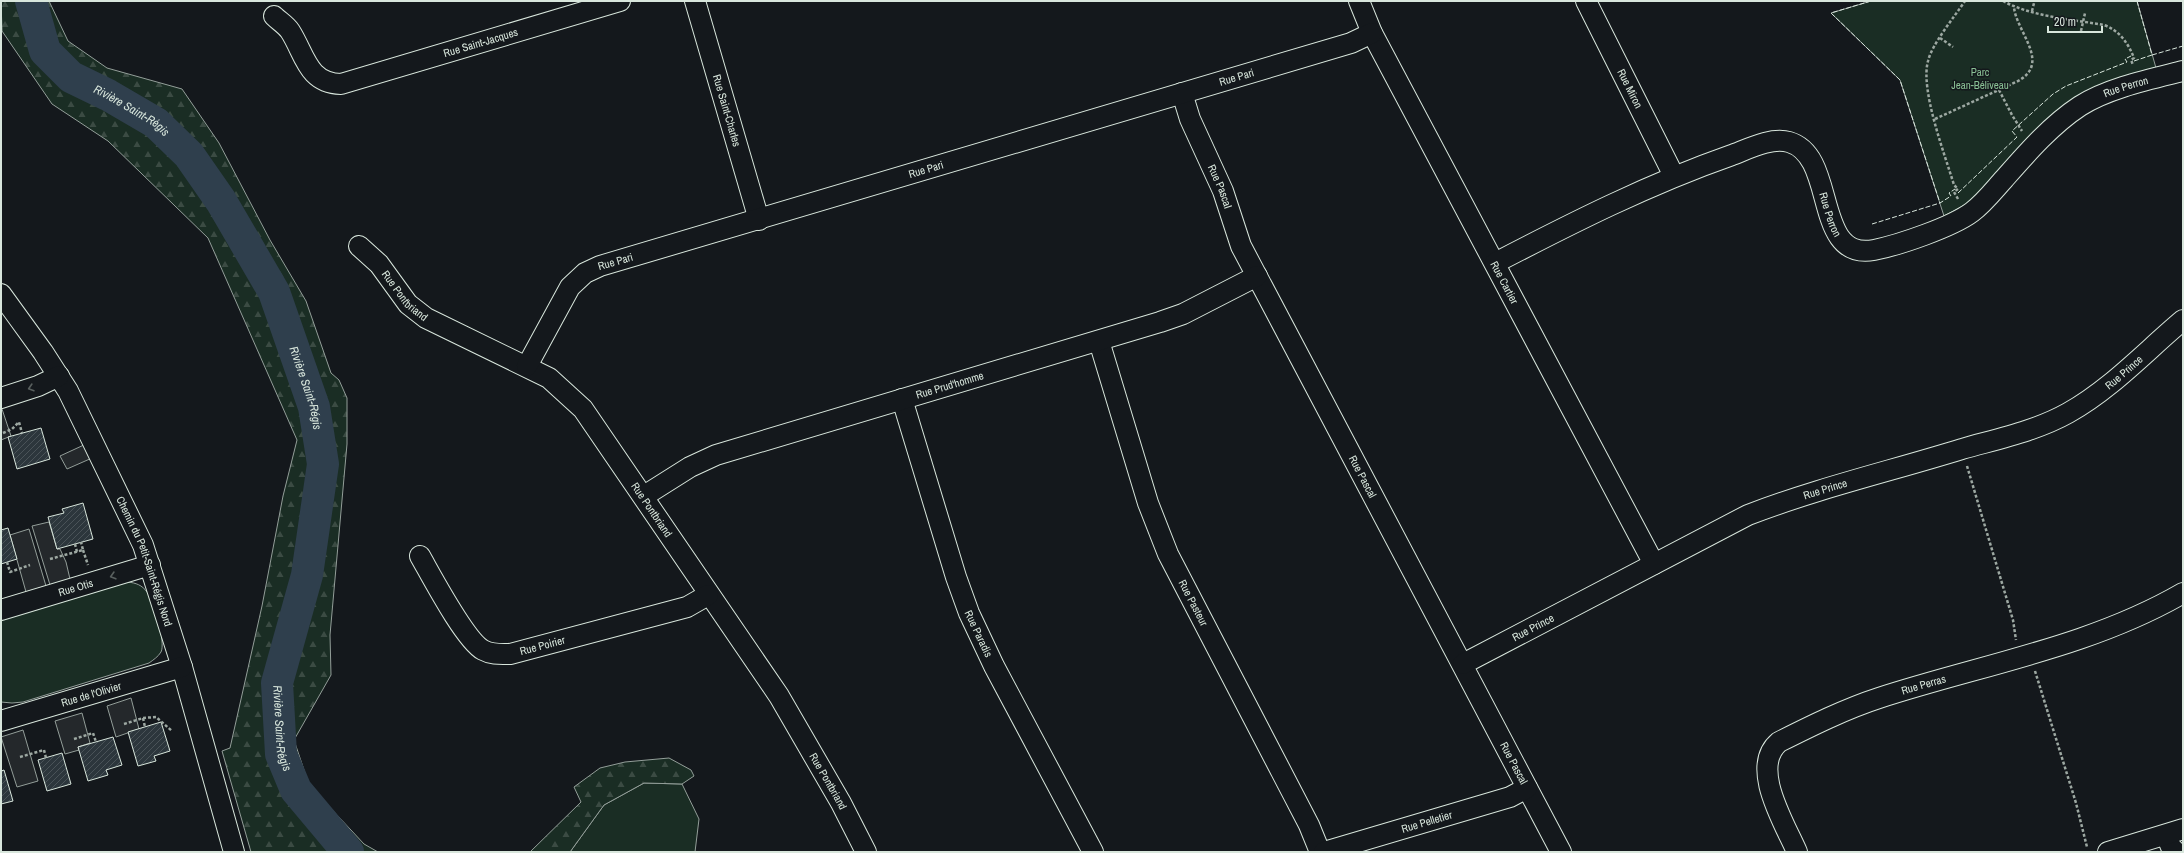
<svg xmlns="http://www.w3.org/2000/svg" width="2184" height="853" viewBox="0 0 2184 853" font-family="'Archivo Narrow',sans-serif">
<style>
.green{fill:#1a2d24;stroke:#939e99}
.forest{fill:url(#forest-firs);stroke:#939e99}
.parking{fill:#24282b;stroke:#939e99}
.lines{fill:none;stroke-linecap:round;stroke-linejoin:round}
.river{stroke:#2f3f4d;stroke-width:32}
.building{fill:url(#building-hatch);stroke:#d8e6dc}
.minor-casing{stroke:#d8e6dc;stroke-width:22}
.path{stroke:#9da8a2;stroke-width:2.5;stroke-dasharray:3 2;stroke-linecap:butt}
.minor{stroke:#14181c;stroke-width:20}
.fence{stroke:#d8e6dc;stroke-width:1;stroke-dasharray:5 2;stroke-linecap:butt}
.oneway{stroke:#59605f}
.labels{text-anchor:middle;stroke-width:3;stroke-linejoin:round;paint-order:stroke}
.street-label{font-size:11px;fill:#d8e6dc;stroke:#14181c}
.park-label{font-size:11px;fill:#8ac095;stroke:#14181c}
.water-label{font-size:12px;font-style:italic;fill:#d8e6dc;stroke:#14181c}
</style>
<defs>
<pattern id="forest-firs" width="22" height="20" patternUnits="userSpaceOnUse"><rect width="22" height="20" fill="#1a2d24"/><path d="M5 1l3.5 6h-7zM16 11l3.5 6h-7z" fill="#3b4b43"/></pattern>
<pattern id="building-hatch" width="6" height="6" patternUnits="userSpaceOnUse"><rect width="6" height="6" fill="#2c363c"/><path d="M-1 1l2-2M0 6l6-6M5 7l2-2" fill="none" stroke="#4a5358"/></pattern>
</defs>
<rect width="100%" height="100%" fill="#14181c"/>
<g class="green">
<polygon points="1871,1 2137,1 2156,68 2125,77 1970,202 1944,216 1900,80 1831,13"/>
<path d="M128 582C136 583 142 585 147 592 154 600 166 643 161 652 158 657 153 660 149 663L23 702 12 703 1 702V621L6 618Z"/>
<polygon points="644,783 682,784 699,819 695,852 570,852 604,805"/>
</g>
<g class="forest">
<polygon points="1,1 49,1 68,41 107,68 182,89 219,143 270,240 306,301 331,373 339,380 347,398 347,444 330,635 331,675 294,740 309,785 364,844 378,852 251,852 222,751 230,748 262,606 283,496 297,440 208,238 108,141 52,104 2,31"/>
<polygon points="669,758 691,770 694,776 682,784 644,783 604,805 570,852 530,852 581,802 574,787 600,768 625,762"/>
</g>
<g class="parking">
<polygon points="2,409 11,436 1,440 1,410"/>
<polygon points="86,444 92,458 67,469 60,456"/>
<polygon points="49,522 57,549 60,549 66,562 70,579 50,585 32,526"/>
<polygon points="29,529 46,586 26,592 10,535"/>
<polygon points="131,698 139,729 116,737 107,706"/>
<polygon points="82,713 90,743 78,747 79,750 65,754 55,721"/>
<polygon points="23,730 38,781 17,787 1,737"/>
</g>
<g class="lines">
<path class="river" id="s1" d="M31 1 45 51 71 77 108 95 156 123 189 155 221 201 274 292 314 407 323 464 307 575 277 683 281 754 296 790 348 852"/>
</g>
<g class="building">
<polygon points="41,428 50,459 17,469 8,437"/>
<polygon points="83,503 93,539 57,549 48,517 64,513 62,509"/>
<polygon points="8,528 17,559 1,564 1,530"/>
<polygon points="161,722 170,751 154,756 156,761 138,766 128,732"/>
<polygon points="113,737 122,765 106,770 108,775 88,781 78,747"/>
<polygon points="62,753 71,784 47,791 38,760"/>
<polygon points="4,770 13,801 1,804 1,771"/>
</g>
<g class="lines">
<g class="minor-casing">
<g id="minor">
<path id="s2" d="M695 1 759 220"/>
<path id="s3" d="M1359 1 1372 33 1654 564"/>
<path id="s4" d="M1586 1 1674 176"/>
<path id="s5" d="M274 16C279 21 286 25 290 31 305 54 307 83 341 84L620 1"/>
<path id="s6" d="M1182 93 1190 119 1223 191 1241 246 1561 852"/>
<path id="s7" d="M359 246 379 264 408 304 426 318 549 378 583 409 779 696 841 803 866 852"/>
<path id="s8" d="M1495 263C1572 223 1649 184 1732 155 1748 149 1771 137 1789 142 1838 156 1812 261 1874 250 1899 245 1952 227 1972 212 1984 203 1994 190 2004 179 2026 154 2051 125 2080 106 2108 88 2151 79 2183 71"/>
<path id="s9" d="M1 294 43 352 68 391 143 545 182 667 234 852"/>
<path id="s10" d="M1099 341 1148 503 1168 554 1309 825 1320 852"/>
<path id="s11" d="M527 366 570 287 585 273 600 266 1351 43 1372 33"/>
<polyline points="1,398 38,386 59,376"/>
<path id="s12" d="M902 399 956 577 969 613 994 666 1093 852"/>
<path id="s13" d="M644 496 690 467 716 455 1160 322 1183 314 1257 276"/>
<path id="s14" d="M420 556C432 577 465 640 483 650 492 655 501 654 510 654L687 607 708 595"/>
<path id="s15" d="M1 610 150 565"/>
<path id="s16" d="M1463 664 1748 515C1818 488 1891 471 1962 449 1997 439 2036 431 2068 413 2111 389 2146 351 2183 320"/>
<path id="s17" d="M1 721 182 667"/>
<polyline points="2166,835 2171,847 2176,852"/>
<path id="s18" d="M1324 852 1510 797 1527 788"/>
<path id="s19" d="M1797 852C1785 824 1749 767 1779 742 1811 726 1845 709 1879 698 1980 665 2090 647 2183 593"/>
<polyline points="2108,852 2183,829"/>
</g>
</g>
<g class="path">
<path d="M2003 1C2033 17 2071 19 2104 25 2120 31 2128 43 2134 58L2131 60 2133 65"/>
<polyline points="2032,11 2034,3"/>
<polyline points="2081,31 2085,13"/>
<polyline points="1940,38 1953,47"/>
<polyline points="1999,90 2012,115 2022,131"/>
<path d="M1935 119 2016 82C2053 64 2016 32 2014 7"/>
<path d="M1958 199 1954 192 1958 189 1954 185C1945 155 1920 90 1928 61 1932 44 1955 16 1965 1"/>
<polyline points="3,433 12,429 19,422 22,433"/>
<polyline points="1967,466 2013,620 2016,640"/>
<polyline points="75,544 77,552"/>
<polyline points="83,550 88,565"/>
<polyline points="50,559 83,550 81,542"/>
<polyline points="7,562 10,572 30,565"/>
<polyline points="2035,671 2076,803 2087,847"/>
<polyline points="143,718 156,717 172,731"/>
<polyline points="124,724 143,718 145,727"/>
<polyline points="74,739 93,733 96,742"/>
<polyline points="20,757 44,750 46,758"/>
</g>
<use href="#minor" class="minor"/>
<g class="fence">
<polyline points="1871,1 1831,13 1900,80 1940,203"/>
<polyline points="2183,25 2183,27"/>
<polyline points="2152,55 2183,46"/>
<polyline points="2134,61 2152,55 2137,1"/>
<polyline points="1958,193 2017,137 2012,131 2053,94 2066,86 2127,62 2125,59 2131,56"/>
<polyline points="1872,224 1940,203 1951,196 1949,193 1955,189"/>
</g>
</g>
<defs><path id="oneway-chevron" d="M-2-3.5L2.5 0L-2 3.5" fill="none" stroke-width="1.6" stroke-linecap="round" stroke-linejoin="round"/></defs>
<g class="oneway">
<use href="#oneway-chevron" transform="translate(31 388) rotate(163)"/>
<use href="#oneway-chevron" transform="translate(113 576) rotate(164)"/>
</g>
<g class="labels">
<g class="street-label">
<text dy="4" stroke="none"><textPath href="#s5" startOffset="246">Rue Saint-Jacques</textPath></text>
<text dy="4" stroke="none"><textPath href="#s11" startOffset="791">Rue Pari</textPath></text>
<text dy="4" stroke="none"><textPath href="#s4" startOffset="98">Rue Miron</textPath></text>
<text dy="4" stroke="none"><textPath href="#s8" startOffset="778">Rue Perron</textPath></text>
<text dy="4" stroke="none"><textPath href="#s2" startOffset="114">Rue Saint-Charles</textPath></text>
<text dy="4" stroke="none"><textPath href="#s11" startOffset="467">Rue Pari</textPath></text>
<text dy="4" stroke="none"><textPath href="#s6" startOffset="101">Rue Pascal</textPath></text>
<text dy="4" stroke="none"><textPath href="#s8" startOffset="407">Rue Perron</textPath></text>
<text dy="4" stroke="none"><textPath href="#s11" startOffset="143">Rue Pari</textPath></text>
<text dy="4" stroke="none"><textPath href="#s3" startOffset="317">Rue Cartier</textPath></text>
<text dy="4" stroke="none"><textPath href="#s7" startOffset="68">Rue Pontbriand</textPath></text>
<text dy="4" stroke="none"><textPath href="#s16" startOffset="727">Rue Prince</textPath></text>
<text dy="4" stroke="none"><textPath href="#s13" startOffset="327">Rue Prud'homme</textPath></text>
<text dy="4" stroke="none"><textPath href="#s6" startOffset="425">Rue Pascal</textPath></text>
<text dy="4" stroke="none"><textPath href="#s16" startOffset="403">Rue Prince</textPath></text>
<text dy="4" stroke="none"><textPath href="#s7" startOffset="404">Rue Pontbriand</textPath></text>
<text dy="4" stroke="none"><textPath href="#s9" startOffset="305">Chemin du Petit-Saint-Régis Nord</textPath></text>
<text dy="4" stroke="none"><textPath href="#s15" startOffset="78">Rue Otis</textPath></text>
<text dy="4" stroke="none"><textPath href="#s10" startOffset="279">Rue Pasteur</textPath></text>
<text dy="4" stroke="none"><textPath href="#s16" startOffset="79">Rue Prince</textPath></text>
<text dy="4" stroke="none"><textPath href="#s12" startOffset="247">Rue Paradis</textPath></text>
<text dy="4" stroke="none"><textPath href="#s14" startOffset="175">Rue Poirier</textPath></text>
<text dy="4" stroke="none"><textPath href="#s19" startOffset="275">Rue Perras</textPath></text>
<text dy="4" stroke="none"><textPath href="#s17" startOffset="94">Rue de l'Olivier</textPath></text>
<text dy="4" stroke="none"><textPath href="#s6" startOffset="749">Rue Pascal</textPath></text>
<text dy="4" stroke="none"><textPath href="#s7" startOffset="728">Rue Pontbriand</textPath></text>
<text dy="4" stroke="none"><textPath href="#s18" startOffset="107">Rue Pelletier</textPath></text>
</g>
<g class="park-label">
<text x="1980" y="76">Parc<tspan x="1980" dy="13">Jean-Béliveau</tspan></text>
</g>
<g class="water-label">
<text dy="4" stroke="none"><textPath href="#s1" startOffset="158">Rivière Saint-Régis</textPath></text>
<text dy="4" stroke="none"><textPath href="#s1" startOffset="494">Rivière Saint-Régis</textPath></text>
<text dy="4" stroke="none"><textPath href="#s1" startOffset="842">Rivière Saint-Régis</textPath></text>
</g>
</g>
<rect width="2184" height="853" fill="none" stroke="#d8e6dc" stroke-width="4"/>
<path d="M2048 26v6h54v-6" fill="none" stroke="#d8e6dc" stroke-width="2"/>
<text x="2054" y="26" font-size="12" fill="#d8e6dc" stroke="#14181c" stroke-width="3" paint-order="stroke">20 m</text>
</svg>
